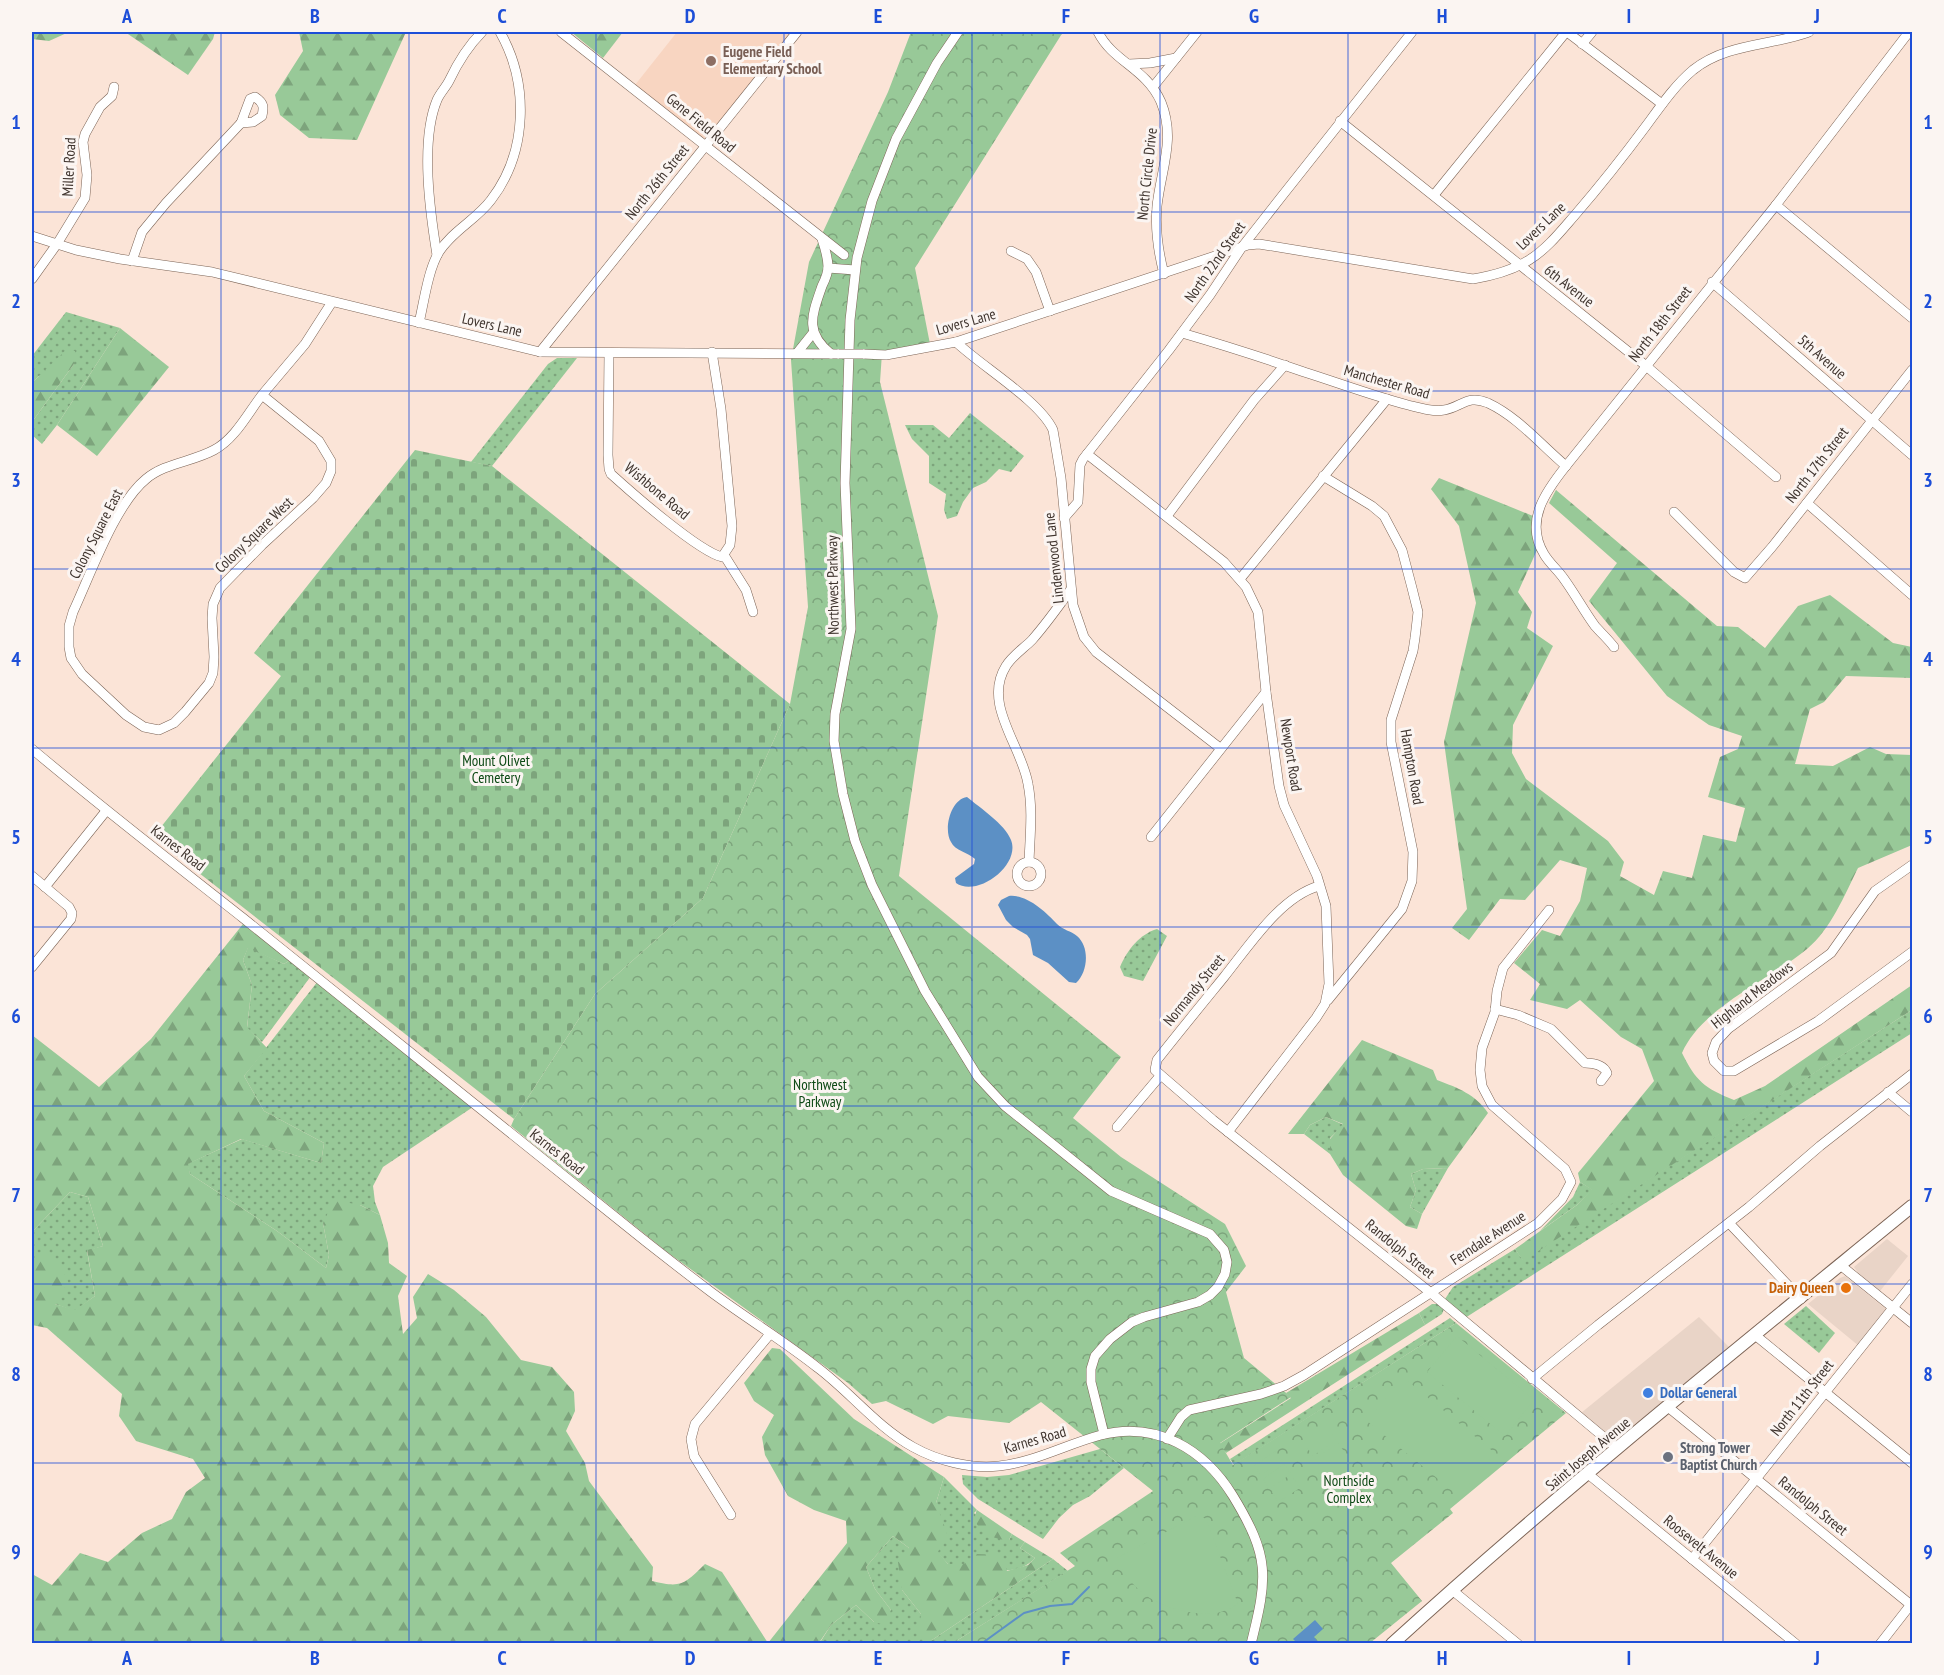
<svg xmlns="http://www.w3.org/2000/svg" width="1944" height="1675" viewBox="0 0 1944 1675" font-family="'PT Sans Narrow',sans-serif">
<style>
.commercial{fill:#e9d4c7}
.built{fill:#f8d5c1}
.grass{fill:url(#grass-dots)}
.forest{fill:url(#forest-firs)}
.cemetery{fill:url(#cemetery-stones)}
.park{fill:url(#park-crowns)}
.pitch{fill:#98c998}
.water{fill:#5c90c5}
.lines{fill:none;stroke-linecap:round;stroke-linejoin:round}
.stream{stroke:#5c90c5;stroke-width:2}
.minor-casing{stroke:#7c6456;stroke-width:10}
.major-casing{stroke:#7c6456;stroke-width:14}
.minor{stroke:#fff;stroke-width:9}
.major{stroke:#fff;stroke-width:12}
.minor-bridge-casing{stroke:#7c6456;stroke-width:10;stroke-linecap:butt}
.minor-bridge{stroke:#fff;stroke-width:9}
.grid{fill:none;stroke:#1d4ed8;stroke-width:1.5;stroke-opacity:0.55}
.education-dot{fill:#8d6e63;stroke:#fbf5f2;stroke-width:2}
.food-dot{fill:#e8710a;stroke:#fbf5f2;stroke-width:2}
.shop-dot{fill:#3f7fe0;stroke:#fbf5f2;stroke-width:2}
.worship-dot{fill:#6b7280;stroke:#fbf5f2;stroke-width:2}
.labels{text-anchor:middle;stroke-width:6;stroke-linejoin:round;paint-order:stroke}
.education-label{font-size:15px;font-weight:bold;fill:#785e54;stroke:#fbf5f2;text-anchor:start}
.street-label{font-size:15px;fill:#3f342e;stroke:#fbf5f2}
.park-label{font-size:15px;fill:#0d4915;stroke:#fbf5f2}
.food-label{font-size:15px;font-weight:bold;fill:#c56008;stroke:#fbf5f2;text-anchor:end}
.shop-label{font-size:15px;font-weight:bold;fill:#366cbe;stroke:#fbf5f2;text-anchor:start}
.worship-label{font-size:15px;font-weight:bold;fill:#5b616d;stroke:#fbf5f2;text-anchor:start}
.neatline{fill:none;stroke:#1d4ed8;stroke-width:2}
.grid-label{font-size:20px;text-anchor:middle;font-weight:bold;fill:#1d4ed8}
</style>
<defs>
<pattern id="grass-dots" width="8" height="8" patternUnits="userSpaceOnUse" patternTransform="scale(1.5)"><rect width="8" height="8" fill="#98c998"/><path d="M2 2h.1M6 6h.1" fill="none" stroke="#7da47c" stroke-width="1.8" stroke-linecap="round"/></pattern>
<pattern id="forest-firs" width="22" height="20" patternUnits="userSpaceOnUse" patternTransform="scale(1.5)"><rect width="22" height="20" fill="#98c998"/><path d="M5 1l3.5 6h-7zM16 11l3.5 6h-7z" fill="#7da47c"/></pattern>
<pattern id="cemetery-stones" width="16" height="16" patternUnits="userSpaceOnUse" patternTransform="scale(1.5)"><rect width="16" height="16" fill="#98c998"/><path d="M2 7V4a2 2 0 0 1 4 0v3zM10 15v-3a2 2 0 0 1 4 0v3z" fill="#7da47c"/></pattern>
<pattern id="park-crowns" width="20" height="18" patternUnits="userSpaceOnUse" patternTransform="scale(1.5)"><rect width="20" height="18" fill="#98c998"/><path d="M2 6a3 3 0 1 1 6 0M12 15a3 3 0 1 1 6 0" fill="none" stroke="#7da47c"/></pattern>
</defs>
<rect width="100%" height="100%" fill="#fbe4d7"/>
<g class="commercial">
<polygon points="1887,1239 1908,1256 1880,1291 1859,1274 1854,1267"/>
<polygon points="1845,1276 1887,1310 1859,1346 1808,1304 1840,1278"/>
<polygon points="1699,1317 1729,1347 1618,1438 1610,1438 1581,1413"/>
</g>
<polygon class="built" points="677,32 792,32 708,136 704,138 700,137 635,85"/>
<g class="grass">
<polygon points="66,312 120,328 57,425 42,444 32,435 32,422 74,364 39,376 32,383 32,356"/>
<polygon points="557,358 577,358 492,466 471,462 548,364"/>
<polygon points="970,413 1024,456 1011,472 999,469 986,482 973,488 963,502 957,516 947,519 944,510 946,494 929,483 929,456 912,439 905,425 933,425 949,438"/>
<path d="M1157 929 1167 936 1143 981 1124 976 1120 967C1127 950 1140 934 1157 929Z"/>
<polygon points="248,947 284,964 290,960 311,976 262,1042 247,1028 252,985 243,960"/>
<polygon points="318,981 473,1107 383,1167 373,1186 375,1202 380,1215 360,1205 323,1223 329,1255 326,1268 277,1231 190,1174 187,1164 242,1139 321,1163 324,1143 264,1111 244,1076"/>
<polygon points="1912,1010 1912,1033 1465,1318 1445,1299 1453,1287 1515,1249 1523,1260"/>
<polygon points="1326,1117 1344,1125 1330,1138 1330,1154 1304,1134 1310,1125"/>
<polygon points="1448,1168 1422,1214 1410,1207 1416,1190 1411,1174 1423,1169"/>
<polygon points="1580,1182 1593,1190 1577,1205 1540,1231 1573,1197"/>
<polygon points="70,1192 88,1197 103,1246 87,1251 95,1296 75,1311 55,1304 32,1265 32,1232"/>
<polygon points="1432,1304 1438,1304 1444,1309 1442,1314 1425,1325 1419,1313"/>
<polygon points="1806,1306 1835,1333 1819,1353 1784,1324"/>
<polygon points="1450,1318 1456,1323 1234,1465 1230,1459"/>
<polygon points="1100,1449 1124,1468 1090,1496 1073,1505 1059,1518 1043,1539 978,1499 963,1484 962,1475 987,1477 1009,1475"/>
<path d="M944 1477 977 1510 974 1513 1009 1540 1012 1534 1025 1542 1020 1548 1035 1558C1013 1582 976 1564 948 1564L937 1552 936 1503Z"/>
<polygon points="893,1536 909,1548 902,1590 921,1614 932,1640 1053,1559 1068,1571 953,1643 819,1644 831,1625 856,1605 874,1622 891,1610 875,1589 866,1567"/>
</g>
<g class="forest">
<polygon points="32,32 69,32 49,41 32,39"/>
<polygon points="125,32 215,32 213,39 188,75"/>
<polygon points="299,32 406,32 357,140 309,138 280,115 275,95 303,51"/>
<polygon points="571,32 623,32 603,58"/>
<polygon points="120,328 169,367 97,456 57,425"/>
<polygon points="66,350 75,351 74,364 32,422 32,383"/>
<path d="M1439 478 1533 516C1531 529 1531 538 1537 550L1518 592 1532 612 1527 628 1553 646 1513 725 1512 753 1526 779 1608 841 1624 862 1620 876 1654 895 1663 871 1692 878 1703 835 1736 842 1745 808 1708 797 1720 757 1738 749 1742 736 1709 725 1667 696 1589 601 1617 563 1549 503 1556 490 1717 626 1738 627 1765 648 1798 606 1830 595 1893 643 1912 647V678L1846 676 1824 702 1810 709 1795 764 1833 766 1870 747 1886 754 1912 755V845L1858 868C1844 896 1831 929 1807 949 1768 981 1702 1007 1682 1053 1696 1081 1704 1088 1734 1100L1765 1086 1912 985V1010L1523 1261 1515 1249 1577 1205 1592 1190 1580 1182 1578 1173 1654 1081 1642 1049 1621 1037 1580 1000 1567 1009 1530 1000 1540 984 1514 963 1542 930 1560 936 1580 901 1587 868 1560 860 1525 900 1500 899 1469 940 1452 928 1467 909 1444 742 1476 603 1459 526 1431 489Z"/>
<path d="M243 924 290 960 284 964 248 948 243 960 252 985 247 1027 267 1048 244 1076 264 1111 324 1143 321 1163 241 1139 188 1164 190 1174 277 1231 326 1268 329 1255 323 1223 334 1200 360 1205 380 1215 388 1243 389 1263 407 1276 398 1296 403 1334 417 1318 413 1297 428 1274 454 1290 486 1317 521 1360 552 1367 574 1392 575 1411 566 1431 585 1463 589 1481 653 1567 652 1581C681 1588 684 1585 705 1564L722 1572 768 1643 847 1543 846 1521 814 1510 788 1496 765 1455 762 1437 774 1415 754 1401 744 1383 772 1348 780 1349 854 1419 944 1477 936 1503 947 1533 938 1552 948 1564H964L977 1554 1002 1555 1007 1571 1028 1565 1035 1558 1020 1548 1025 1542 1053 1559 932 1640 918 1636 921 1614 902 1590 898 1562 909 1548 893 1536 866 1567 875 1589 891 1610 885 1625 874 1622 856 1605 831 1625 819 1643H32V1574L52 1585 80 1553 108 1562 142 1533 172 1519 186 1492 205 1478 193 1459 136 1441 119 1416 122 1394 47 1328 32 1325V1265L45 1254 59 1261 68 1282 55 1304 75 1310 95 1296 87 1250 103 1246 88 1197 70 1192 32 1232V1035L99 1087 151 1039Z"/>
<path d="M1362 1040 1433 1070 1437 1080C1458 1088 1475 1094 1488 1113L1448 1168 1423 1169 1411 1174 1416 1190 1410 1207 1422 1214 1417 1229 1406 1226 1343 1175 1330 1154V1139L1343 1124 1326 1117 1310 1125 1304 1134H1288Z"/>
<polygon points="1419,1313 1425,1325 1226,1453 1219,1444 1291,1398 1286,1393"/>
<path d="M977 1510 1012 1534 1009 1540C993 1541 968 1527 977 1510Z"/>
</g>
<polygon class="cemetery" points="415,450 492,466 790,704 703,898 595,994 514,1119 153,837 281,676 254,653"/>
<polygon class="park" points="911,32 1063,32 915,268 930,344 882,353 880,382 938,616 899,876 1121,1057 1073,1118 1121,1157 1225,1224 1246,1266 1226,1292 1244,1358 1291,1397 1220,1443 1233,1465 1456,1323 1566,1413 1450,1509 1453,1513 1391,1563 1422,1601 1370,1643 953,1643 1075,1566 1060,1553 1153,1491 1041,1402 1009,1423 948,1416 933,1424 886,1401 872,1404 848,1383 667,1252 511,1126 514,1119 595,994 703,898 790,704 808,607 791,360 809,262 888,92"/>
<g class="pitch">
<polygon points="1457,1336 1534,1400 1505,1436 1427,1372"/>
<polygon points="1403,1377 1495,1453 1459,1496 1367,1421"/>
<polygon points="1327,1426 1336,1440 1313,1456 1303,1442"/>
<polygon points="1338,1443 1348,1457 1324,1473 1315,1459"/>
<polygon points="1275,1451 1282,1461 1261,1475 1254,1466"/>
<polygon points="1284,1464 1291,1474 1269,1489 1263,1479"/>
<polygon points="1293,1478 1300,1488 1278,1502 1272,1492"/>
<path d="M1198 1515 1206 1519 1238 1604C1233 1607 1227 1610 1221 1612 1211 1615 1199 1614 1189 1612 1155 1606 1130 1590 1117 1558Z"/>
</g>
<g class="water">
<path d="M967 797C980 808 1005 824 1011 840 1021 865 977 898 956 883L955 878 974 864 975 859C968 852 955 851 951 842 943 829 951 799 967 797Z"/>
<path d="M1009 896C1027 894 1046 912 1057 924 1063 930 1071 931 1077 936 1090 947 1088 972 1076 983L1069 982 1048 963 1033 955 1030 939 1027 935 1013 927 1006 920 998 905 1001 900Z"/>
<polygon points="1315,1620 1323,1629 1314,1637 1319,1643 1297,1643 1293,1639"/>
</g>
<g class="lines">
<polyline class="stream" points="981,1644 1024,1613 1050,1606 1072,1604 1089,1587"/>
<g class="minor-casing">
<g id="minor">
<polyline points="561,32 844,255"/>
<polyline points="958,32 937,63 896,139 872,201 857,258 850,320 845,483 851,629 835,714 834,741 843,794 855,841 872,885 925,991 978,1077 1005,1106 1111,1191 1210,1234 1224,1250 1227,1262 1225,1274 1218,1287 1210,1295 1198,1302 1144,1317 1132,1322 1110,1339 1095,1356 1091,1369 1091,1382 1104,1434"/>
<path d="M1098 32C1113 62 1146 68 1161 102 1176 139 1161 169 1157 206 1155 229 1158 251 1164 274"/>
<polyline points="1567,32 1662,104"/>
<polyline points="1582,44 1592,32"/>
<polyline points="1129,64 1150,63 1176,58"/>
<polyline points="1153,87 1197,32"/>
<path d="M255 97C264 103 264 107 262 116L253 122 241 123 250 99Z"/>
<polyline points="1340,121 1645,365 1776,477"/>
<polyline points="1434,195 1566,32"/>
<polyline points="1776,205 1912,318"/>
<polyline points="32,236 76,250 120,259 212,272 540,352 839,354"/>
<path d="M822 239C825 248 828 258 828 267 828 274 825 280 822 286 812 315 804 332 831 354"/>
<polyline points="1011,251 1027,259 1036,272 1050,311"/>
<path d="M437 255C430 212 420 141 437 100 440 93 446 87 449 81 458 62 468 46 482 32"/>
<polyline points="132,261 142,232 166,203 241,123"/>
<polyline points="828,268 855,270"/>
<polyline points="32,279 57,244 85,198 87,175 83,142 85,134 100,107 112,96 114,87"/>
<polyline points="1712,282 1912,455"/>
<path d="M419 323C424 302 428 270 439 252 452 231 476 220 491 200 528 152 529 83 500 32"/>
<path d="M1182 333C1223 345 1264 358 1304 372 1339 383 1373 396 1408 405 1420 408 1433 412 1444 410 1462 407 1467 394 1488 403 1518 417 1541 445 1566 466"/>
<path d="M956 342C981 366 1040 401 1053 430L1061 478 1073 605 1084 637 1096 652 1220 748"/>
<polyline points="540,352 797,32"/>
<path d="M609 353 608 455 609 469 611 474C632 493 698 551 722 557L730 545 732 526 721 409 712 352"/>
<polyline points="797,353 813,333"/>
<path d="M863 354 886 355 956 342 1248 245 1259 244 1473 279C1491 276 1513 270 1529 260 1547 249 1561 231 1575 215 1600 186 1623 157 1646 126 1660 107 1675 85 1693 70 1727 43 1771 46 1809 32"/>
<path d="M262 395 319 441 331 461V471L326 483 313 498 262 545 220 588 213 604 212 618 214 657 213 673 209 683 185 712 174 723 159 730 144 727 126 715 82 674 71 658 69 647V626L73 612C90 576 115 504 146 479 165 463 192 462 214 450 235 439 248 413 262 395L305 344 332 302"/>
<polyline points="1087,454 1224,562 1246,587 1258,612 1266,692 1279,786 1284,805 1317,876 1326,906 1329,984 1325,1004 1316,1018 1228,1132"/>
<polyline points="1323,476 1372,506 1384,516 1402,550 1412,588 1418,612 1415,638 1413,651 1391,720 1391,742 1413,852 1412,881 1402,909 1328,1000"/>
<polyline points="1807,503 1912,595"/>
<polyline points="1674,512 1734,572 1745,578 1772,547 1912,370"/>
<polyline points="1167,516 1254,400 1285,365"/>
<polyline points="1064,518 1078,502 1080,465 1083,459 1169,350 1210,295 1242,247 1282,196 1412,32"/>
<polyline points="724,555 746,590 753,612"/>
<polyline points="1240,579 1387,399"/>
<path d="M1614 647C1608 639 1601 633 1595 626 1584 611 1575 594 1564 579 1558 570 1549 563 1544 554 1524 521 1546 491 1566 466L1776 205 1909 32"/>
<path d="M32 749C101 807 172 862 243 918 367 1017 490 1117 614 1216 646 1242 678 1267 711 1292 746 1318 784 1341 818 1368 850 1392 877 1427 913 1447 938 1461 970 1469 999 1466 1035 1462 1067 1444 1101 1435 1157 1421 1204 1449 1233 1496 1270 1557 1268 1576 1251 1644"/>
<polyline points="1151,837 1266,692"/>
<path d="M1029 862C1030 836 1033 809 1028 784 1022 746 982 704 1006 666 1012 656 1024 648 1032 640 1046 624 1059 606 1071 589"/>
<circle cx="1029" cy="874" r="12"/>
<polyline points="1912,865 1875,891 1831,953 1728,1029 1716,1042 1712,1053 1714,1061 1724,1071 1734,1071 1818,1021 1912,952"/>
<polyline points="32,876 69,907 72,913 71,919 32,967"/>
<path d="M1319 886C1280 897 1249 946 1224 977 1202 1004 1179 1032 1157 1060L1155 1070 1213 1120 1431 1293 1618 1449"/>
<polyline points="45,887 106,811"/>
<path d="M1495 1009 1518 1015 1551 1029 1585 1063C1593 1063 1603 1064 1607 1073L1601 1081"/>
<polyline points="1888,1092 1912,1112"/>
<polyline points="1117,1127 1160,1076"/>
<polyline points="1729,1223 1801,1299"/>
<polyline points="1839,1264 1912,1323"/>
<polyline points="1755,1335 1912,1463"/>
<polyline points="1532,1379 1598,1325 1749,1207 1820,1146 1912,1074"/>
<polyline points="1668,1407 1911,1605"/>
<polyline points="1167,1439 1181,1417 1189,1410 1261,1394 1284,1386 1304,1375 1538,1223 1562,1199 1571,1182 1565,1169 1492,1105 1482,1086 1480,1070 1482,1048 1495,1012 1497,991 1503,968 1549,910"/>
<polyline points="1588,1474 1796,1644"/>
<polyline points="731,1515 694,1456 691,1439 695,1424 770,1334"/>
<polyline points="1692,1559 1912,1284"/>
<polyline points="1452,1590 1518,1644"/>
<polyline points="1880,1644 1912,1603"/>
</g>
</g>
<g class="major-casing">
<path id="major" d="M1392 1644C1560 1491 1737 1349 1912 1206"/>
</g>
<use href="#minor" class="minor"/>
<use href="#major" class="major"/>
<g class="minor-bridge-casing">
<polyline id="minor-bridge" points="839,354 863,354"/>
</g>
<use href="#minor-bridge" class="minor-bridge"/>
</g>
<path class="grid" d="M221 32V1644M409 32V1644M596 32V1644M784 32V1644M972 32V1644M1160 32V1644M1348 32V1644M1535 32V1644M1723 32V1644M32 212H1912M32 391H1912M32 569H1912M32 748H1912M32 927H1912M32 1106H1912M32 1284H1912M32 1463H1912"/>
<circle class="education-dot" cx="711" cy="61" r="6"/>
<circle class="food-dot" cx="1846" cy="1288" r="6"/>
<circle class="shop-dot" cx="1648" cy="1393" r="6"/>
<circle class="worship-dot" cx="1668" cy="1457" r="6"/>
<g class="labels">
<g class="education-label">
<text x="723" y="57">Eugene Field<tspan x="723" dy="17">Elementary School</tspan></text>
</g>
<g class="street-label">
<text transform="translate(701 123) rotate(39)" y="5">Gene Field Road</text>
<text transform="translate(69 167) rotate(-87)" y="5">Miller Road</text>
<text transform="translate(1147 174) rotate(-84)" y="5">North Circle Drive</text>
<text transform="translate(657 182) rotate(-51)" y="5">North 26th Street</text>
<text transform="translate(1541 226) rotate(-44)" y="5">Lovers Lane</text>
<text transform="translate(1215 262) rotate(-55)" y="5">North 22nd Street</text>
<text transform="translate(1569 286) rotate(38)" y="5">6th Avenue</text>
<text transform="translate(966 322) rotate(-16)" y="5">Lovers Lane</text>
<text transform="translate(1660 324) rotate(-52)" y="5">North 18th Street</text>
<text transform="translate(492 325) rotate(13)" y="5">Lovers Lane</text>
<text transform="translate(1822 357) rotate(41)" y="5">5th Avenue</text>
<text transform="translate(1387 382) rotate(16)" y="5">Manchester Road</text>
<text transform="translate(1817 465) rotate(-52)" y="5">North 17th Street</text>
<text transform="translate(657 491) rotate(40)" y="5">Wishbone Road</text>
<text transform="translate(96 534) rotate(-63)" y="5">Colony Square East</text>
<text transform="translate(254 535) rotate(-44)" y="5">Colony Square West</text>
<text transform="translate(1054 558) rotate(-96)" y="5">Lindenwood Lane</text>
<text transform="translate(833 585) rotate(-91)" y="5">Northwest Parkway</text>
<text transform="translate(1291 755) rotate(81)" y="5">Newport Road</text>
<text transform="translate(1412 767) rotate(80)" y="5">Hampton Road</text>
<text transform="translate(178 848) rotate(38)" y="5">Karnes Road</text>
<text transform="translate(1194 990) rotate(-51)" y="5">Normandy Street</text>
<text transform="translate(1752 995) rotate(-38)" y="5">Highland Meadows</text>
<text transform="translate(557 1152) rotate(38)" y="5">Karnes Road</text>
<text transform="translate(1488 1238) rotate(-33)" y="5">Ferndale Avenue</text>
<text transform="translate(1400 1249) rotate(39)" y="5">Randolph Street</text>
<text transform="translate(1802 1398) rotate(-52)" y="5">North 11th Street</text>
<text transform="translate(1035 1440) rotate(-16)" y="5">Karnes Road</text>
<text transform="translate(1588 1454) rotate(-40)" y="5">Saint Joseph Avenue</text>
<text transform="translate(1813 1506) rotate(39)" y="5">Randolph Street</text>
<text transform="translate(1701 1547) rotate(39)" y="5">Roosevelt Avenue</text>
</g>
<g class="park-label">
<text x="496" y="766">Mount Olivet<tspan x="496" dy="17">Cemetery</tspan></text>
<text x="820" y="1090">Northwest<tspan x="820" dy="17">Parkway</tspan></text>
<text x="1349" y="1486">Northside<tspan x="1349" dy="17">Complex</tspan></text>
</g>
<g class="food-label">
<text x="1834" y="1293">Dairy Queen</text>
</g>
<g class="shop-label">
<text x="1660" y="1398">Dollar General</text>
</g>
<g class="worship-label">
<text x="1680" y="1453">Strong Tower<tspan x="1680" dy="17">Baptist Church</tspan></text>
</g>
</g>
<rect width="1944" height="1675" fill="none" stroke="#fbf5f2" stroke-width="66"/>
<rect x="33" y="33" width="1878" height="1609" class="neatline"/>
<g class="grid-label">
<text x="127" y="23">A</text>
<text x="315" y="23">B</text>
<text x="502" y="23">C</text>
<text x="690" y="23">D</text>
<text x="878" y="23">E</text>
<text x="1066" y="23">F</text>
<text x="1254" y="23">G</text>
<text x="1442" y="23">H</text>
<text x="1629" y="23">I</text>
<text x="1817" y="23">J</text>
<text x="16" y="129">1</text>
<text x="1928" y="129">1</text>
<text x="16" y="308">2</text>
<text x="1928" y="308">2</text>
<text x="16" y="487">3</text>
<text x="1928" y="487">3</text>
<text x="16" y="666">4</text>
<text x="1928" y="666">4</text>
<text x="16" y="844">5</text>
<text x="1928" y="844">5</text>
<text x="16" y="1023">6</text>
<text x="1928" y="1023">6</text>
<text x="16" y="1202">7</text>
<text x="1928" y="1202">7</text>
<text x="16" y="1381">8</text>
<text x="1928" y="1381">8</text>
<text x="16" y="1559">9</text>
<text x="1928" y="1559">9</text>
<text x="127" y="1665">A</text>
<text x="315" y="1665">B</text>
<text x="502" y="1665">C</text>
<text x="690" y="1665">D</text>
<text x="878" y="1665">E</text>
<text x="1066" y="1665">F</text>
<text x="1254" y="1665">G</text>
<text x="1442" y="1665">H</text>
<text x="1629" y="1665">I</text>
<text x="1817" y="1665">J</text>
</g>
</svg>
